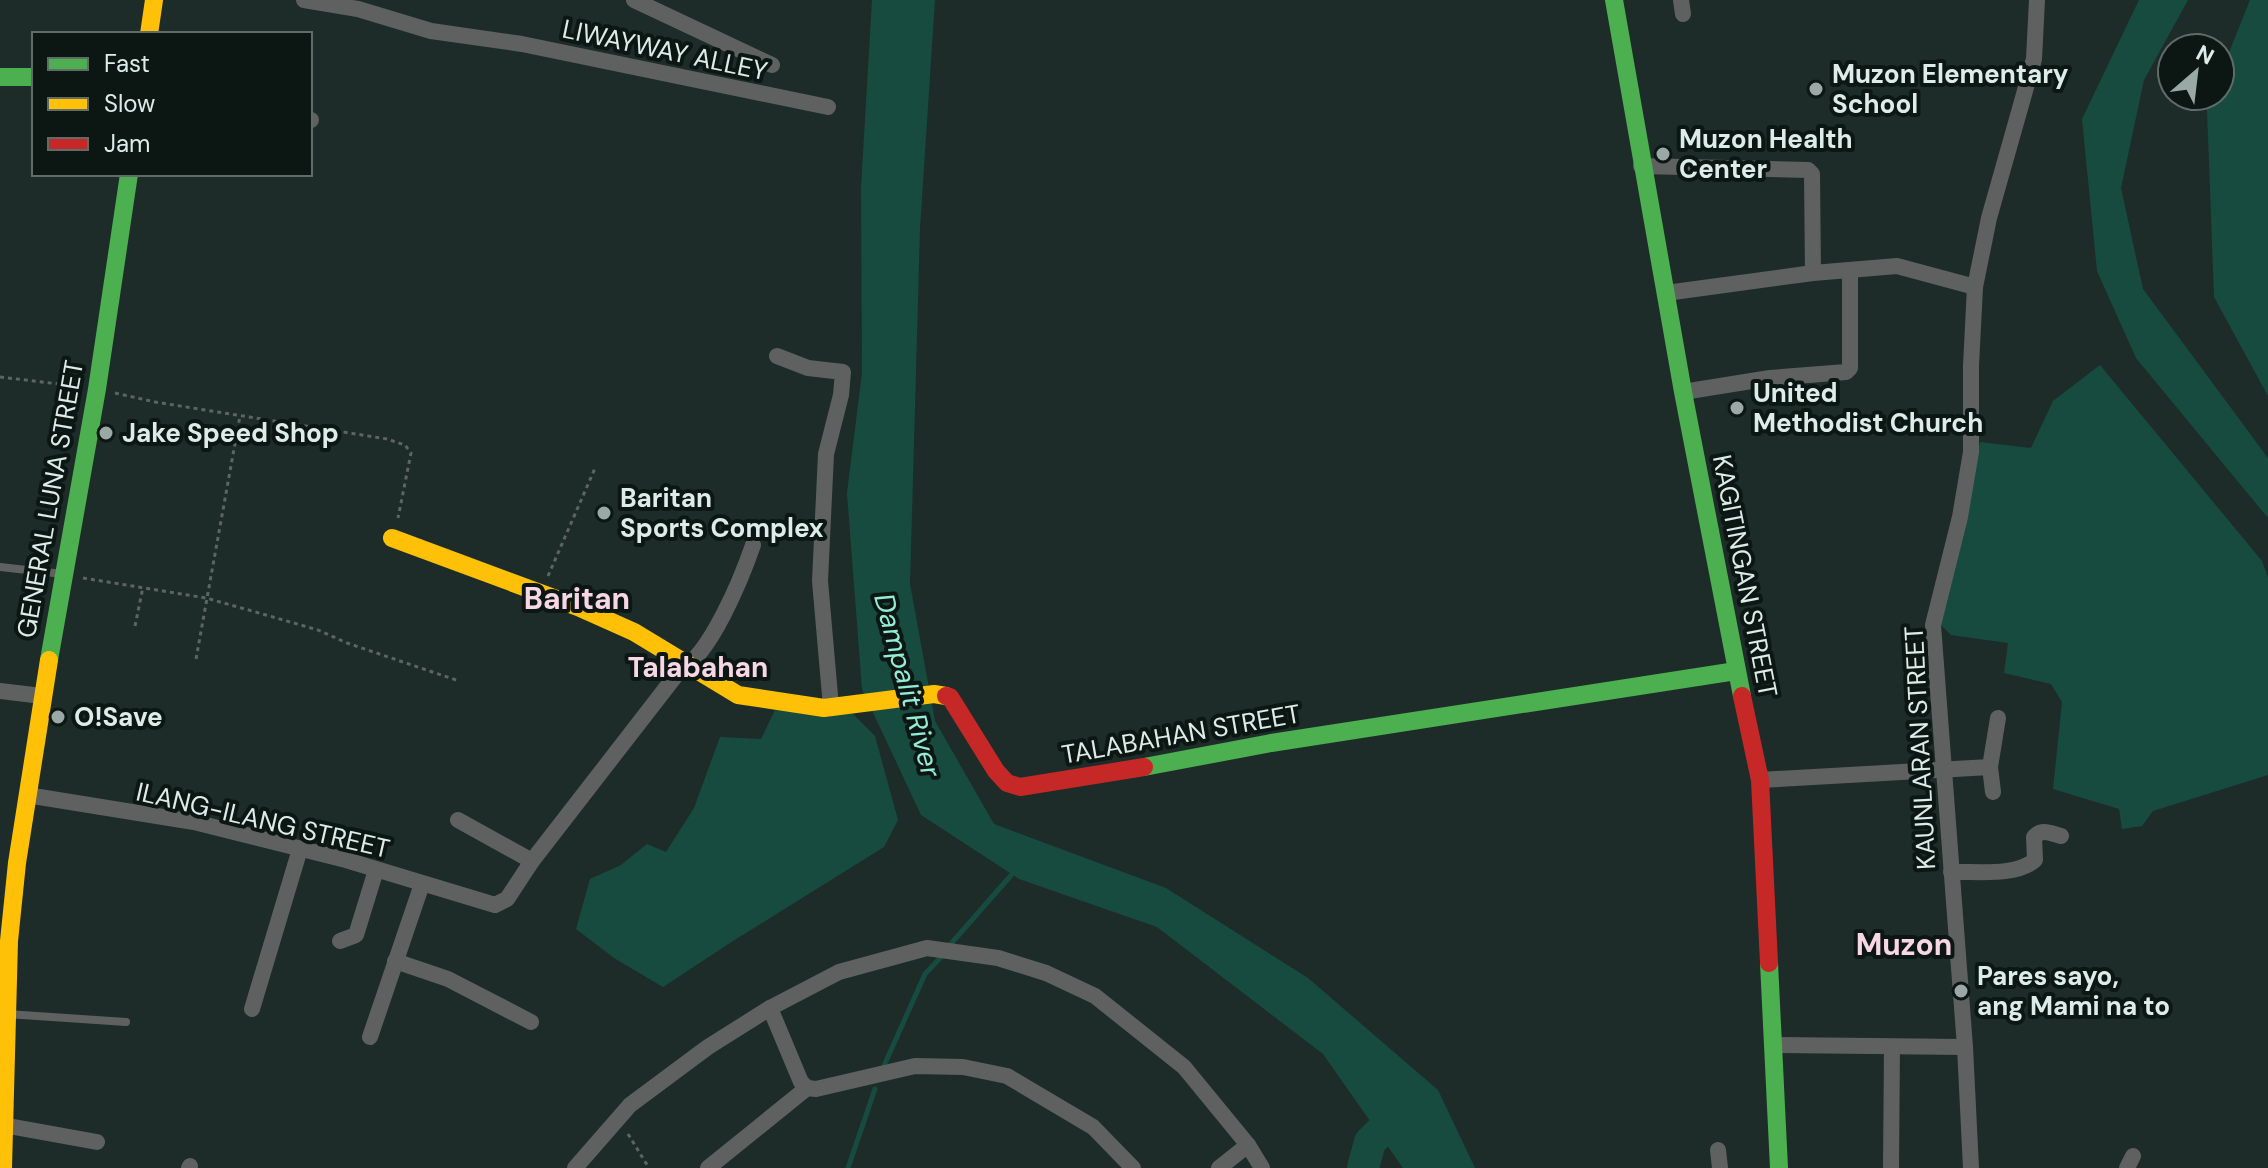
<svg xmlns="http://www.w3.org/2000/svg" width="2268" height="1168" viewBox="0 0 2268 1168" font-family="'DM Sans',sans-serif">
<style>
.water{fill:#174b40}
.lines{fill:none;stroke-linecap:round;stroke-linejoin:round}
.stream{stroke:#174b40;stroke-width:5}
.river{stroke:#174b40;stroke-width:32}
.path{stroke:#5e6363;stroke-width:3;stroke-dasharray:4 4;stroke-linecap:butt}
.lane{stroke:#5e6160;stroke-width:8}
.street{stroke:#5e6160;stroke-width:16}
.fast{stroke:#4caf50;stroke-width:18}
.slow{stroke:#ffc107;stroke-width:18}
.jam{stroke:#c62828;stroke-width:18}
.poi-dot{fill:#9aa9a5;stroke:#0c1714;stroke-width:3}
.labels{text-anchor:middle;stroke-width:8;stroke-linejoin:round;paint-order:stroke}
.street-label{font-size:26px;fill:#ddece8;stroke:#0c1714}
.poi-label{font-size:26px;font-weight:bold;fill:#ddece8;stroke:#0c1714;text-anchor:start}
.neighbourhood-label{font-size:28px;font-weight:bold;fill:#f8d7e5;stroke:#0c1714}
.water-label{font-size:28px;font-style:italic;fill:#94ecd6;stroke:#0c1714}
.quarter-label{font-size:30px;font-weight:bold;fill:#f8d7e5;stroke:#0c1714}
</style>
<rect width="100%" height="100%" fill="#1d2c28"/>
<g class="water">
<polygon points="872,0 935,0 920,228 910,584 935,721 994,824 1166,888 1308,978 1438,1090 1475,1168 1403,1168 1323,1054 1157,927 1019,879 921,815 862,689 847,493 862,373 861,188"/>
<polygon points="2139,0 2188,0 2144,80 2121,188 2143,289 2268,458 2268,518 2136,358 2097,271 2082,119"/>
<polygon points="2250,0 2268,0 2268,396 2214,297 2207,109 2212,96 2220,96 2220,75"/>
<polygon points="2100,365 2262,561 2268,577 2268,775 2153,811 2142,826 2122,829 2119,809 2053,789 2062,702 2051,684 2004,673 2008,643 1951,635 1938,622 1980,442 2031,448 2053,401"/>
<polygon points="775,710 853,714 875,736 898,820 884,847 733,941 663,987 614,958 576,929 590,879 621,865 647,844 666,852 694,808 720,737 761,739"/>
</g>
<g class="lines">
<g class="stream">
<polyline points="949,946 1014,872"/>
<polyline points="883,1068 925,974 942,956"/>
<polyline points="848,1168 875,1089"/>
</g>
<polyline class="river" points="1363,1168 1370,1142 1391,1121"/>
<g class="path">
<polyline points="0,377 76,386"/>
<polyline points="115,393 155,402 387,439 405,445 411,453 398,518"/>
<polyline points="548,576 596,466"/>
<polyline points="83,578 206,598 252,611 318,630 347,643 459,681"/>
<polyline points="135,626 143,587"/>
<polyline points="196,659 240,416"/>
<polyline points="628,1134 649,1168"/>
</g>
<g class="lane">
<polyline points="0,567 63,574"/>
<polyline points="7,1014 126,1022"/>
</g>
<g class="street">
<polyline points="304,0 358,9 431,31 522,44 828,107"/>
<polyline points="634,0 772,65"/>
<polyline points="1681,0 1683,14"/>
<polyline points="310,120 311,120"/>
<polyline points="1641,166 1808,170 1812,174 1813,273"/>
<polyline points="1666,293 1813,273 1897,266 1975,287"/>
<polyline points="777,356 808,368 843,372 841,395 826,454 820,581 831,707"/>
<polyline points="1683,392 1770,378 1846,372 1850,368 1850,271"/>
<polyline points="0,691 42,696"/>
<polyline points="1760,780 1990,767"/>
<polyline points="1993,792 1990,767 1998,718"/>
<path d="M27 795 194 822 346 860 495 905 507 899 532 861 680 670C710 656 742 577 753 545"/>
<polyline points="458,820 532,861"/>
<path d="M1951 872C1976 871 2015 877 2035 860L2034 837C2042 828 2050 833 2061 836"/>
<polyline points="340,941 356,935 376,870"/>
<polyline points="395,961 448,979 531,1022"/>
<polyline points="770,1008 801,1082 807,1088"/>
<polyline points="252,1009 300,849"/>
<polyline points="370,1037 422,884"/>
<polyline points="1775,1045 1965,1047"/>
<polyline points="807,1088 816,1089 915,1066 963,1067 1007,1076 1093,1127 1133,1168"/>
<polyline points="3,1125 97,1142"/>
<polyline points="1718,1150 1720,1168"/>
<polyline points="189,1168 190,1166"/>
<polyline points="575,1168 630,1105 708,1047 770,1008 839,972 927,948 998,958 1046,973 1095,996 1184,1067 1248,1145 1262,1168"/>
<polyline points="708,1168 807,1088"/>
<polyline points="1219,1168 1248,1145"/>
<polyline points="1891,1168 1892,1047"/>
<polyline points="1971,1168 1965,1047 1933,625 1960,517 1971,452 1971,366 1975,287 1989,218 2034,59 2037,0"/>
<polyline points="2127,1168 2133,1156"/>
</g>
<g class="fast">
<polyline points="1614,0 1683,392 1742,696"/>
<polyline points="0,77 34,77"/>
<polyline points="49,660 97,389 129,174"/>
<polyline points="1144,767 1271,743 1736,671"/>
<polyline points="1769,963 1779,1168"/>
</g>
<g class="slow">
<polyline points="149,34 154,0"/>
<polyline points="392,538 578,607 634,632 738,695 824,708 934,694 946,696"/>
<polyline points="3,1168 9,941 17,863 49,660"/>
</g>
<g class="jam">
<polyline points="946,696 950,697 996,771 1007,783 1020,787 1144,767"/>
<polyline points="1742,696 1760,780 1769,963"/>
</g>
</g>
<g class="poi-dot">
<circle cx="1816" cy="89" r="8"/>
<circle cx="1663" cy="154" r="8"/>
<circle cx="1737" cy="408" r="8"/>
<circle cx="106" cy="433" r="8"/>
<circle cx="604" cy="513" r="8"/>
<circle cx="58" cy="717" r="8"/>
<circle cx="1961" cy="991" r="8"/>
</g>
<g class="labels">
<g class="street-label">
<text transform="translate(665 50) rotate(12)" y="9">LIWAYWAY ALLEY</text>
<text transform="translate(50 499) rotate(-80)" y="9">GENERAL LUNA STREET</text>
<text transform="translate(1745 576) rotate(79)" y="9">KAGITINGAN STREET</text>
<text transform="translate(1181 734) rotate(-10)" y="9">TALABAHAN STREET</text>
<text transform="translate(1920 748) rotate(-93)" y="9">KAUNLARAN STREET</text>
<text transform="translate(263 820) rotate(13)" y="9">ILANG-ILANG STREET</text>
</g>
<g class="poi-label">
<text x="1832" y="83">Muzon Elementary<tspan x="1832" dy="30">School</tspan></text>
<text x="1679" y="148">Muzon Health<tspan x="1679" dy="30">Center</tspan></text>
<text x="1753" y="402">United<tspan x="1753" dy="30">Methodist Church</tspan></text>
<text x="122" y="442">Jake Speed Shop</text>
<text x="620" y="507">Baritan<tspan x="620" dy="30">Sports Complex</tspan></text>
<text x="74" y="726">O!Save</text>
<text x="1977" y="985">Pares sayo,<tspan x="1977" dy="30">ang Mami na to</tspan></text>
</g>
<g class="neighbourhood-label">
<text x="698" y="677">Talabahan</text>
</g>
<g class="water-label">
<text transform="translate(908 685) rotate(75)" y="10">Dampalit River</text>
</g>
<g class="quarter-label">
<text x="577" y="609">Baritan</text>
<text x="1904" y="955">Muzon</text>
</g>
</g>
<rect x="32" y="32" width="280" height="144" fill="#0c1714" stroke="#606c69" stroke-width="2"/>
<rect x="48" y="58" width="40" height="12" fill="#4caf50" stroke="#606c69" stroke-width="2"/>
<text x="104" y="72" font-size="24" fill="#ddece8">Fast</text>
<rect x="48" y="98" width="40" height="12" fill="#ffc107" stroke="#606c69" stroke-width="2"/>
<text x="104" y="112" font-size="24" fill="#ddece8">Slow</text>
<rect x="48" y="138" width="40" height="12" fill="#c62828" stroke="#606c69" stroke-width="2"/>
<text x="104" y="152" font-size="24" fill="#ddece8">Jam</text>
<g transform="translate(2196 72) rotate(28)"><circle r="38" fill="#0c1714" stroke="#606c69" stroke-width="2"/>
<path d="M0-6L14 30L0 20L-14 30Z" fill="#9aa9a5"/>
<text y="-12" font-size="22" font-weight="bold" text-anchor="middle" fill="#ddece8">N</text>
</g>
</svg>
